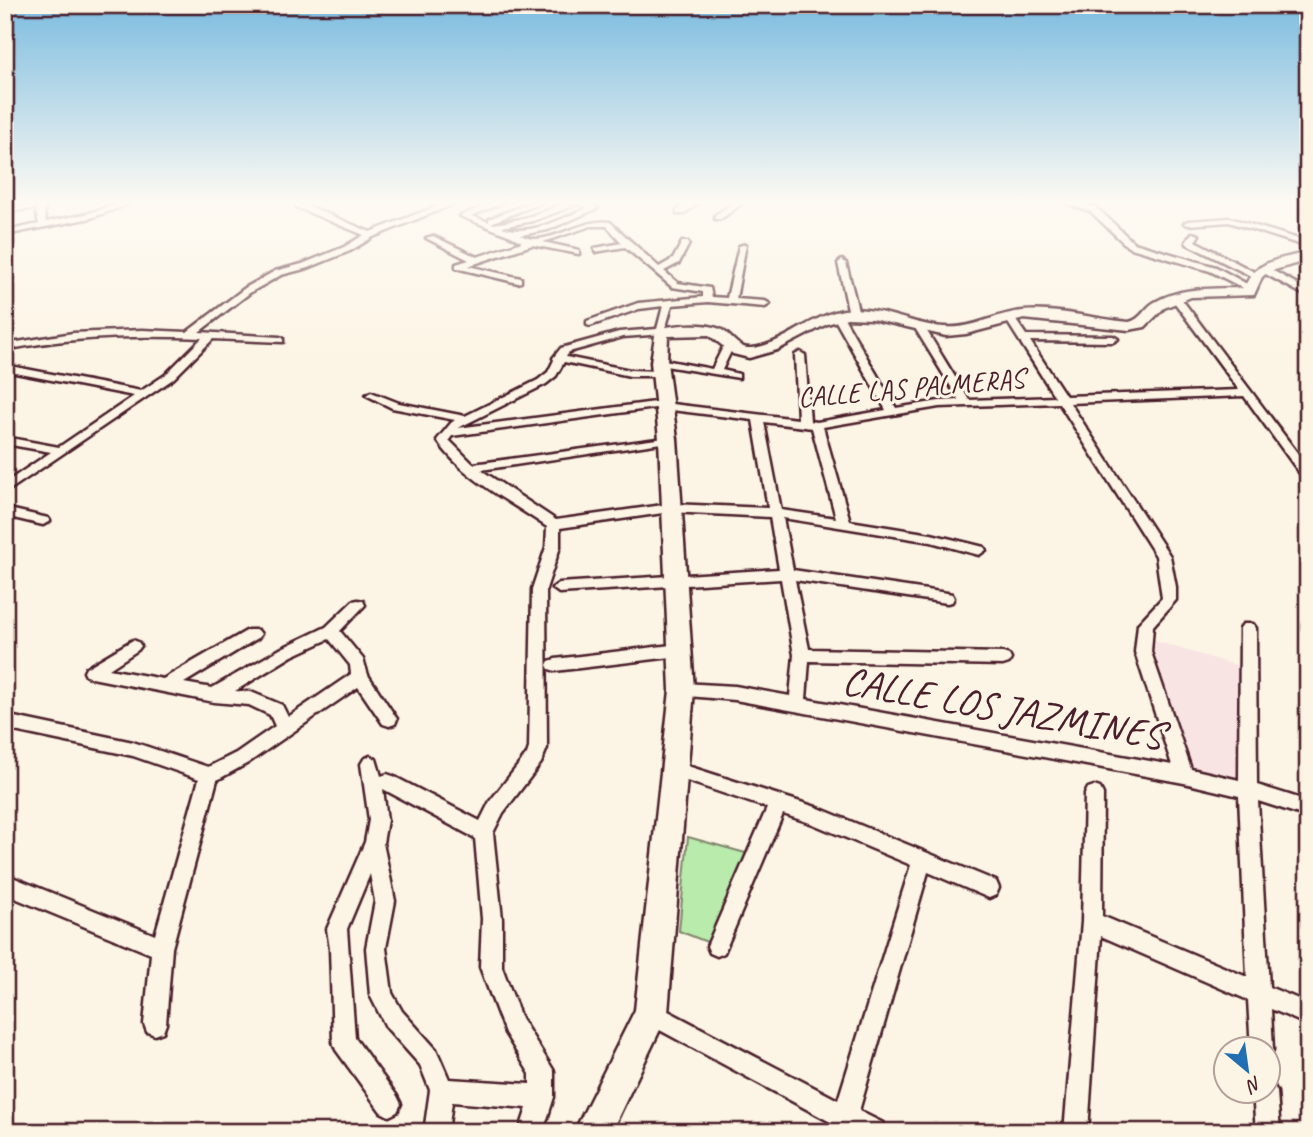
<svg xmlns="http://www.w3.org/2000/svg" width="1313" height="1137" viewBox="0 0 1313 1137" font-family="Caveat,sans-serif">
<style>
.built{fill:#f8e4e3}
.green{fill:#b8ebac;stroke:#81856c;stroke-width:2}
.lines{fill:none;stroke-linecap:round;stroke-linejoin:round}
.street-casing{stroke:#4a1f2b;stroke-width:5}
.secondary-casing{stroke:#4a1f2b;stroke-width:5}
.street{fill:#fcf5e5;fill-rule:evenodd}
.secondary{fill:#fcf5e5;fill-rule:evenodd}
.labels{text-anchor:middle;stroke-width:6;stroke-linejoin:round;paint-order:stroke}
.far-street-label{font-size:28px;fill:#4a1f2b;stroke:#fcf5e5}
.near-street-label{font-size:40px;fill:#4a1f2b;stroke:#fcf5e5}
</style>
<rect width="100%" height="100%" fill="#fcf5e5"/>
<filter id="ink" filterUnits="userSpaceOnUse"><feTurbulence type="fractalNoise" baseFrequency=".0143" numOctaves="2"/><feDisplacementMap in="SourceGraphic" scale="14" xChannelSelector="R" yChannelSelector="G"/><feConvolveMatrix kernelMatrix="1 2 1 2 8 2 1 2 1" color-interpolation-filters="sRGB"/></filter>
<g filter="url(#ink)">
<polygon class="built" points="1145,638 1245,668 1248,790 1184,775"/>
<polygon class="green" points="688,837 756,856 717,946 679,931"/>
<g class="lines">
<g class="street-casing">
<g id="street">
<polygon points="122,202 134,202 91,218 5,235 5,231 39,224 36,212 38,208 5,212 5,208 46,203 44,212 46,222 86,214"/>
<path d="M448 202H459L373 237 350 251 308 268 281 275 251 292 199 332 280 337 283 338V342L213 339 173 379 5 493V483L51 452 5 444V437L59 447 134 396 5 371V365L141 391 165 375 202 338C136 335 71 337 5 350V344L73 333 142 330 187 332 245 288 275 271 302 264 344 247 364 235 296 207V203H302L370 232Z"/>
<path d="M493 202H504L471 216 489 222V219L532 202H543L491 223 494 224C505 222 517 220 528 217 550 211 575 193 598 208L548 230 521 235C545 250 581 217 610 222L659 267 673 259 682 242H688L689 244 679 263 664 271 678 283 710 288 712 297 727 298 739 246 746 244 736 299 765 301 770 304 765 307 708 302 672 305 664 334 623 337 569 352 566 357 630 370 660 371 665 374 664 376H630L564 362 556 376 546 384 458 428 655 402 798 419 795 355 800 352 805 355 810 421 817 422 886 410 833 316 838 313 843 316 896 408 939 401 959 400 915 328 920 325 925 328 969 400 1055 397 1005 318 1010 315 1013 316 1026 335 1113 336 1118 339 1113 342 1030 341 1066 396 1239 390 1172 299 1180 297 1308 467V480L1304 479 1244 396 1070 403 1170 556 1176 587V600L1153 626 1151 652 1191 769 1239 780 1240 628 1243 624H1253L1256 628 1257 785 1308 801V817L1258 801 1269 987 1308 1003V1025L1271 1009 1273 1050 1268 1059V1050H1251L1248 1000 1101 936 1088 1132H1064L1082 922 1085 794 1088 788 1094 786 1100 788 1103 794 1102 916 1247 977 1239 796 1184 783 735 700 676 695 674 690 676 685 682 683 735 686 790 696 794 655 781 579 559 593 552 588 559 583 779 569 770 517 670 512 560 528V547L546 589 547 748 541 763 503 813 493 833 502 919V967L521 1018 554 1071V1097L543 1132H519L527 1108 452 1102 448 1132H424L430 1090 420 1065 386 1027 370 995 366 948 375 901 370 874 347 929 355 1038 397 1096 401 1104 397 1112 389 1116 381 1112 336 1050 333 1042 330 949 327 929 365 842 369 820 361 764 364 759 370 756 376 759 381 776 387 774 393 776 480 821 490 801 527 754 529 748 532 589 546 547 547 527C510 501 463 479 437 440L451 423 455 420 392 408 366 395 371 392 399 403 465 416 538 380 548 372 554 360 553 358 561 348 619 332 657 329 663 306 639 309 590 326 587 325V321L638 303 703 297V292L672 287 625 247 595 252V248L622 243 607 226H591L543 242 579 250V254L532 245 468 266 521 278V282L518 283 456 268V264L469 260 426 238 433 236 477 257 522 242 511 236 460 216ZM578 204 588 208C562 218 530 237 502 227L533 221ZM1059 403 1156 556 1162 598 1138 624 1135 652 1172 765 806 699 809 661 1003 665 1009 663 1011 659 1009 655 1003 653 809 649 795 580 947 603 952 602 954 598 952 594 947 593 793 570 783 518 931 542 979 555 986 550 984 547 931 534 850 521 823 427 939 407ZM655 408 753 420 768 508 670 504 556 520 481 470 668 442 672 441V437L473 464 449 440 452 436ZM764 422 812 428 836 518 781 510ZM383 789 475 838 482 919 480 967 505 1033 530 1074V1084L449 1079 436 1049 402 1011 392 993 386 948 395 901 383 843 387 820Z"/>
<polygon points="691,202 700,202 683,214 677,214 677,210"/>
<polygon points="735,202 744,202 721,219 715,219 715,215"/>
<polygon points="1061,202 1078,202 1096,207 1134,243 1216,267 1256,289 1249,291 1210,271 1128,247 1090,211"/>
<polygon points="1230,218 1308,242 1308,247 1229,222 1188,225 1184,223 1188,221"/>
<polygon points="1192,233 1199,235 1195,241 1260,275 1253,277 1187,244 1186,242"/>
<polygon points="842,260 846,263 859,314 854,317 849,314 838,263"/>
<polygon points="1260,267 1266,267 1308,290 1308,297 1260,271"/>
<polygon points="729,342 734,345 722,370 739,374 739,378 659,365 654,362 659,359 712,369 724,345"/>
<polygon points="5,508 48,518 50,521 43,525 5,516"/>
<path d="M358 600 363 601 365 605 340 631 363 659 368 675 397 719 395 724 389 726 383 724 358 687 248 763 217 780 172 948 166 1024 163 1032 155 1035 147 1032 144 1024 151 954 5 894V874L155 935 199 779 133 756 5 729V715L133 742 208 767 236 753 275 726 270 715 249 705 214 702 92 678 86 676 84 672 86 668 133 640 138 642 141 646 138 650 109 669 163 679 248 630H258L261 634 258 638 184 683 212 688 282 648 326 627 353 601ZM329 639 350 665 351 674 288 717 282 705 251 692 235 691 292 656Z"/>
<polygon points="680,644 685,646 688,650 685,654 680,656 555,671 549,669 547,665 549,661 555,659"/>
<polygon points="675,762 816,807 996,881 999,888 996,895 989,898 928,872 859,1111 883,1123 886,1132 849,1132 643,1021 640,1013 643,1005 651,1002 838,1100 911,865 813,824 783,814 724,953 717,956 710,953 707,946 767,808 669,775 666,770 669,765"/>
<polygon points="1268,1081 1273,1084 1277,1092 1280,1132 1256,1132 1253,1092 1268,1092"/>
</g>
</g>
<g class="secondary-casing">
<path id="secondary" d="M1308 252V260L1268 272 1262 277 1254 295 1191 297 1164 308 1145 327 1129 330 1024 319 966 334 946 336 872 319 847 318 827 324 777 350 749 358 733 354 709 335 668 336 667 362 677 439 694 690 668 1013 611 1132H574L635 1010 670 690 659 439 651 362 656 329C673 325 703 322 720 329 731 334 737 349 751 348 782 346 811 315 844 310 879 305 911 325 944 327 971 330 996 313 1023 311 1058 308 1094 319 1129 322 1141 320 1145 307 1155 302 1183 286 1214 289 1244 288 1256 259 1280 260 1308 252Z"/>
</g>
<use href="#street" class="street"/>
<use href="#secondary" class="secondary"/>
</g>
</g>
<linearGradient id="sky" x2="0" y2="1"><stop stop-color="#7cbce0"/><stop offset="0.56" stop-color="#fefaf3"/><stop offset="1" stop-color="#fefaf3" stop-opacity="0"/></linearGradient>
<rect width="1313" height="362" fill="url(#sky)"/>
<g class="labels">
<g class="far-street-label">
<text transform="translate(911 387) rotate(-5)" y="10">CALLE LAS PALMERAS</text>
</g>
<g class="near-street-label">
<text transform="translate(1003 707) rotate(10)" y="14">CALLE LOS JAZMINES</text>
</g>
</g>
<rect width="1313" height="1137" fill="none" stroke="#fcf5e5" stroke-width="28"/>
<rect x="14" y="14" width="1285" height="1109" fill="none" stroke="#4a1f2b" stroke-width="2.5" filter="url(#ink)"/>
<g transform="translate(1247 1070) rotate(151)"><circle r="33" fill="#fcf5e5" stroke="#b59f9b" stroke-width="2"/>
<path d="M0-5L12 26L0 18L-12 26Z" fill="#1f6fb2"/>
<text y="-10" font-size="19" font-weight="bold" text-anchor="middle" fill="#4a1f2b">N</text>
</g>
</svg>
